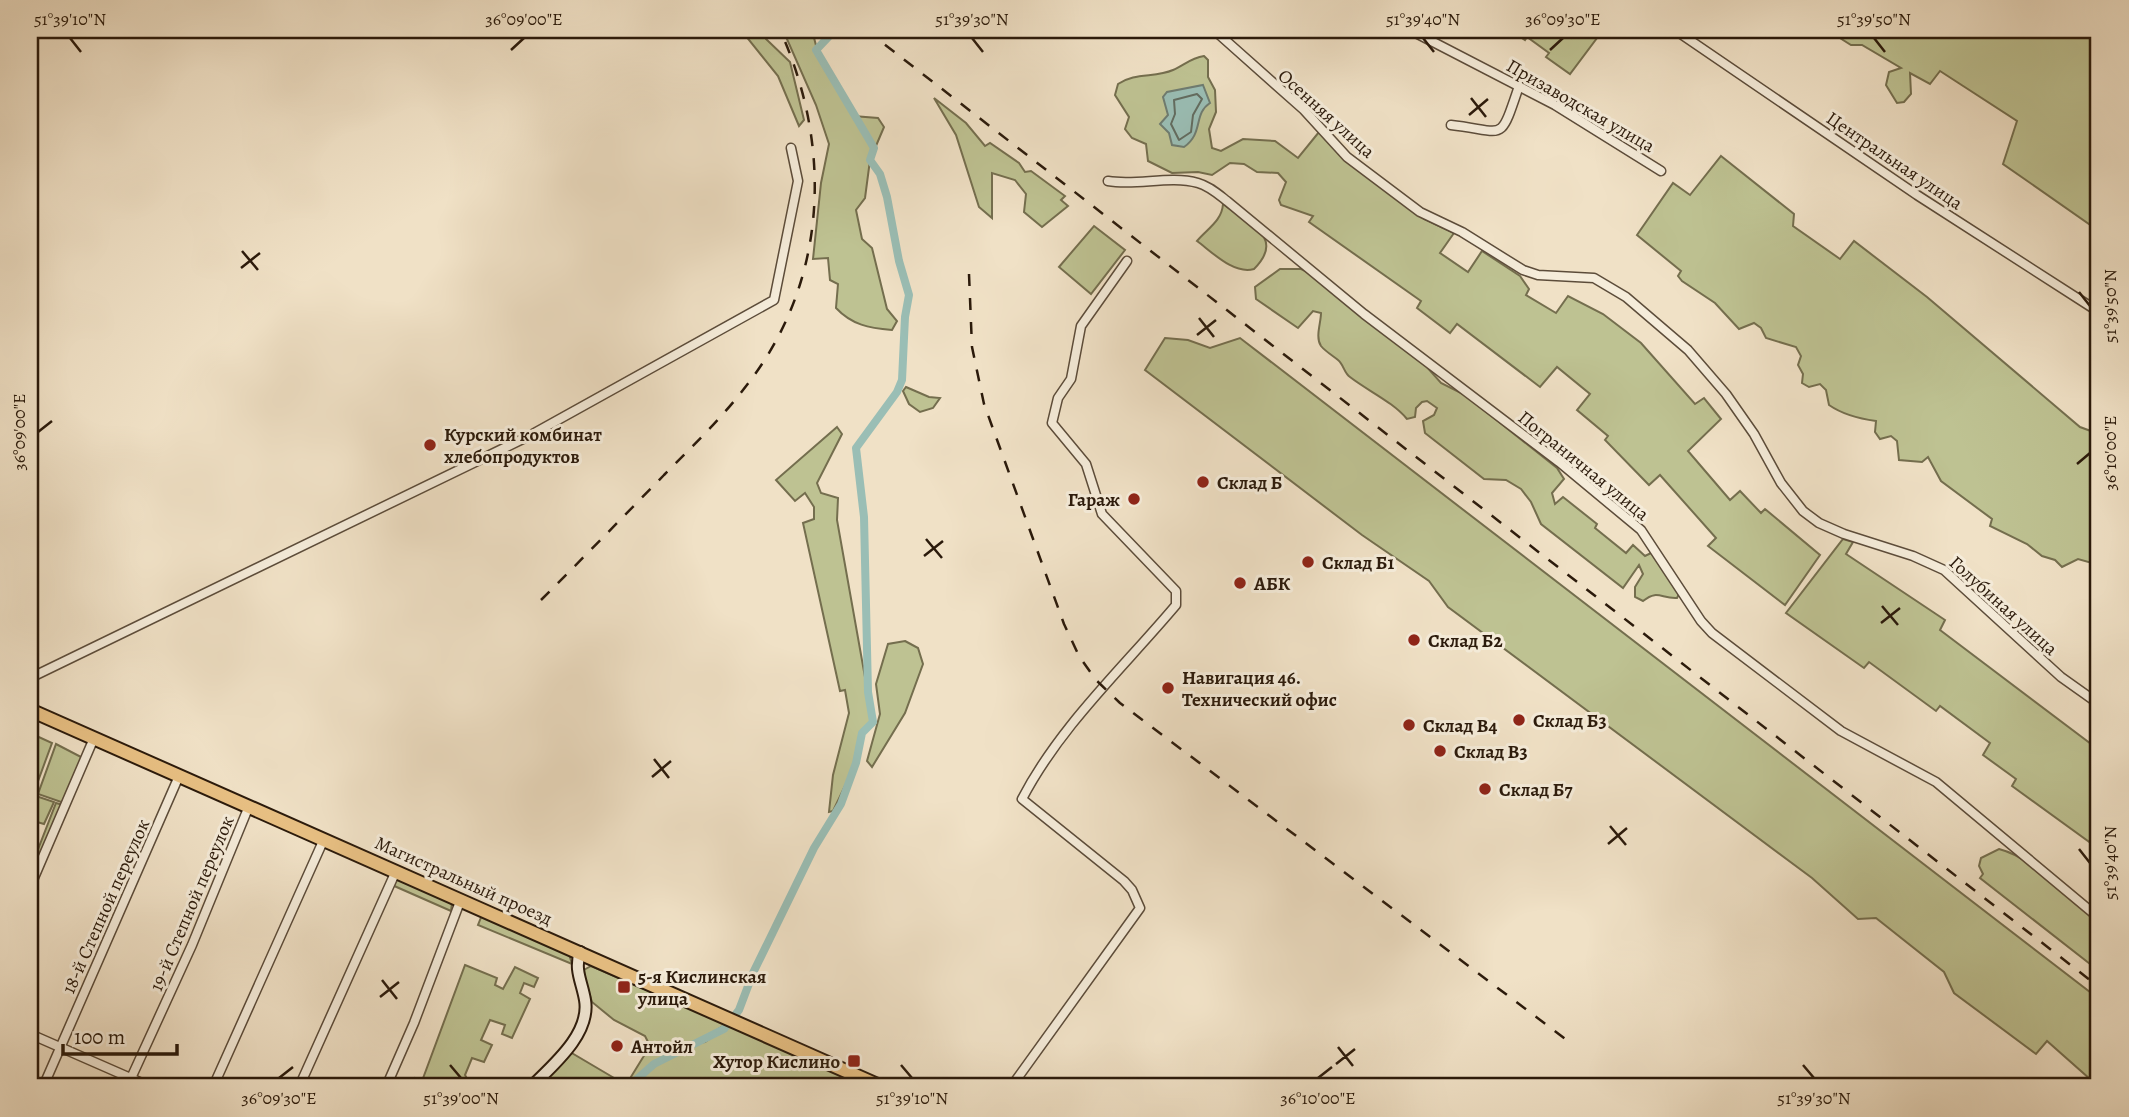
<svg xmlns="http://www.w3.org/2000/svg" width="2129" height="1117" viewBox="0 0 2129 1117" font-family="Alegreya,serif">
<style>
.green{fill:#bec292;stroke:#746e4e;stroke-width:2}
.water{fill:#9abeb5;stroke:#6e7c71;stroke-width:2}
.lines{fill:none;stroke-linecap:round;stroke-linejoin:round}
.shore{stroke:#626c60;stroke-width:2}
.canal{stroke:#9abeb5;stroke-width:8}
.street-casing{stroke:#5c4c3a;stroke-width:11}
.secondary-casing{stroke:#2b1a0b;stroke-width:14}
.primary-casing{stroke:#2b1a0b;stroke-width:16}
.street{stroke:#f5ecda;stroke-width:8}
.secondary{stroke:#f5ecda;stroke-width:10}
.primary{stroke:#e8c083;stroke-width:12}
.rail{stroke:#2b1a0b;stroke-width:2.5;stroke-dasharray:12 12;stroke-linecap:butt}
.ticks{fill:none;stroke:#2b1a0b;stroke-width:2.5}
.poi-dot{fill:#8f2418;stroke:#f5ecda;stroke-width:2.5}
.labels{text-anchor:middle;stroke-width:6;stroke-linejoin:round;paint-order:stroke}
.street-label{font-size:19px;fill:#2b1a0b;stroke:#f5ecda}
.poi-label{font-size:19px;font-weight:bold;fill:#2b1a0b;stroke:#f5ecda;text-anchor:start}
.neatline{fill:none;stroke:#2b1a0b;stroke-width:2.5}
.ticks-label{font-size:18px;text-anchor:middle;fill:#2b1a0b}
</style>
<rect width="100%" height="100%" fill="#f0e1c6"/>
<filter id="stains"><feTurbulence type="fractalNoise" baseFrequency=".00286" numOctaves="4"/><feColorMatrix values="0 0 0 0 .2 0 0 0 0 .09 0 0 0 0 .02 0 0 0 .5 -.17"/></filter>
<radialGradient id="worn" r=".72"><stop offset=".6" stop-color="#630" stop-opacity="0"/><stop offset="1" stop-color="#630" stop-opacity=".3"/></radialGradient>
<g class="green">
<polygon points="741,30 764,30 766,39 790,62 804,120 799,126 778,76"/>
<path d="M783 30H812L819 57 853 116 878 118 884 127 870 160 865 198 856 210 862 239 872 248 887 309 897 321 892 330C869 328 852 325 836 308L838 284 830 280 828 258 813 259 821 183 829 144 816 105Z"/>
<polygon points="1510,30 1559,30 1571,38 1577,30 1603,30 1570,74 1546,57 1549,53 1527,37 1525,40"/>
<polygon points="1836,30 2099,30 2099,231 2003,164 2017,121 1940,71 1930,84 1910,73 1911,94 1904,102 1897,103 1886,85 1889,72 1901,68 1862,45 1851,45 1832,33"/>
<path d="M1204 56 1208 60V77L1215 90 1216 112 1209 129 1212 148 1221 151 1243 139 1275 141 1298 158 1319 132 1424 219 1454 233 1440 253 1468 272 1482 251 1520 276 1529 289 1526 295 1556 313 1568 296 1603 314 1641 343 1695 404 1704 398 1721 419 1688 451 1730 500 1740 491 1761 513 1765 509 1820 555 1785 605 1708 546 1716 538 1660 475 1649 485 1605 440 1608 436 1577 410 1590 394 1557 367 1540 387 1457 324 1450 333 1417 308 1421 301 1309 222 1313 216 1281 205 1279 200 1286 182 1278 173 1257 172 1244 164 1230 163 1212 175 1198 172 1172 173 1148 161 1146 144 1132 138 1125 129 1129 117 1115 95 1118 84C1135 72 1155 78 1173 70 1184 65 1191 58 1204 56Z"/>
<polygon points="934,98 966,123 985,146 990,143 1019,163 1025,172 1031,171 1065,196 1061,200 1068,206 1042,227 1024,212 1026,194 1015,180 992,173 992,218 979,207 956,135"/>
<path d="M1721 156 1794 214 1793 226 1840 259 1854 241 1927 297 2080 427 2099 434V565L2078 559 2062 567 2055 560 2042 556 2027 544 1990 526 1992 519 1941 481 1928 457 1922 462 1899 460 1897 441 1891 436 1880 439 1875 432 1876 421C1861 419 1842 414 1829 405L1826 390 1820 384 1809 387 1802 383 1803 374 1798 365 1801 356 1796 347 1766 338 1761 328 1754 323 1739 329 1715 303 1682 281 1678 276 1681 271 1637 235 1673 183 1690 195Z"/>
<path d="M1223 204C1249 224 1286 237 1254 269 1234 275 1212 252 1197 241 1207 229 1222 221 1223 204Z"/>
<polygon points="1094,226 1125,250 1091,294 1059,267"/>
<path d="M1280 269H1301L1310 273 1426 366 1441 383 1465 395 1557 468 1564 479 1552 493 1555 504 1563 497 1597 524 1595 528 1626 553 1633 545 1645 556 1651 553 1655 556 1679 594 1677 598C1661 599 1658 589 1643 601L1635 597V587L1643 574 1639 565 1623 588 1541 524 1531 502 1521 489 1506 480 1484 479 1425 433 1423 421 1434 415 1437 408 1427 401 1422 402 1416 408 1415 417 1407 419C1393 402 1368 391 1350 377 1344 373 1344 365 1338 360 1333 356 1325 351 1321 346 1315 337 1321 323 1321 313L1313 311 1298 328 1256 299 1255 287Z"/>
<polygon points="1165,338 1188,340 1210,348 1240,338 2099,999 2099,1087 2047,1041 2036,1054 1954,993 1944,972 1876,918 1858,919 1812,878 1448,607 1429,581 1362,535 1145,370"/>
<polygon points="906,387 929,397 940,398 933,408 920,412 909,404 903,391"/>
<polygon points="837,427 842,434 817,483 821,493 838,498 837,520 873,722 862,733 856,763 833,811 829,812 833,775 849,713 845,690 840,691 803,523 814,519 814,507 805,493 795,501 776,480"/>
<polygon points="1843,539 1853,542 1846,554 1945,620 1940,630 2099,750 2099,849 2012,786 2016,779 1983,755 1990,743 1940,706 1936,711 1869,662 1864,668 1786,613"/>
<polygon points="905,641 918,648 923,664 905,713 872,767 867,761 880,714 876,684 888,644"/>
<polygon points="30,733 52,743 34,792 30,791"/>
<polygon points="56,744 83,758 64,803 38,794"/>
<polygon points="30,794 54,802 44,824 30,820"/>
<polygon points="56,803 63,805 35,871 30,870"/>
<path d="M1999 849C2038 859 2065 901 2099 921V971L1980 878 1983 874 1979 866 1981 858Z"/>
<polygon points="397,879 452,903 451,911 392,885"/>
<polygon points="482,915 569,954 572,964 478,925"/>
<polygon points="465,965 497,978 495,985 503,989 515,967 538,978 534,987 524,983 520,993 530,999 512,1038 502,1034 505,1025 490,1020 481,1040 492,1045 484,1062 472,1058 465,1075 469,1082 464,1087 411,1087 415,1078 422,1081"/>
<polygon points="591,966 726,1024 697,1043 705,1042 729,1025 866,1087 839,1087 808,1079 783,1087 720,1087 690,1078 666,1081 654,1087 543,1087 542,1085 570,1052 626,1085 650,1046 645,1036 614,1020 592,1002 582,971"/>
</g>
<path class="water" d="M1203 85 1210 103C1193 114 1204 133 1184 147L1172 145 1169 133 1160 124 1168 115 1163 97 1167 92Z"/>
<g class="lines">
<polygon class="shore" points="1197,94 1202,99 1193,115 1191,132 1179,140 1171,124 1175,114 1174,100"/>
<polyline class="canal" points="628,1087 654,1064 724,1029 739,1010 753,973 814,848 841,804 856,763 862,733 873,722 868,692 864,517 856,448 897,392 902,380 905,317 909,295 899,261 887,197 880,174 870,160 874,148 816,50 835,30"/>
<g class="street-casing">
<g id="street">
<polyline points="1214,30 1304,110 1347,157 1420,212 1462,232 1523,270 1538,275 1594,278 1626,297 1688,350 1726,394 1754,434 1781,483 1803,511 1819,523 1844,534 1913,556 1944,570 2061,677 2099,704"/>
<polyline points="1410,30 1555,105 1661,171"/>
<polyline points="1675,30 1917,195 2099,312"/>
<path d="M1451 125C1506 131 1499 145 1519 86"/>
<path d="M1108 181C1137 186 1170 175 1198 183 1209 186 1218 194 1227 201L1364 314 1559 462 1641 530 1701 621 1712 633 1841 731 1936 782 2099 918"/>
<polyline points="30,678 529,436 774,300 798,181 791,148"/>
<polyline points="30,887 94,738"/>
<polyline points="30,1034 151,1087"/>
<polyline points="43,1087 179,776"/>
<polyline points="127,1087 192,945 249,806"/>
<polyline points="213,1087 324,839"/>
<polyline points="299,1087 396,871"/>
<polyline points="386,1087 414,1023 461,899"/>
<path d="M1011 1087 1140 908 1132 890 1124 881 1022 799C1060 726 1123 668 1176 605V591L1102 514 1086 464 1052 423 1058 398 1071 379 1081 326 1127 261"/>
</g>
</g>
<g class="secondary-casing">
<path id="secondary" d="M531 1087C552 1066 591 1034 585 1000 582 982 574 970 580 952"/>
</g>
<g class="primary-casing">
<polyline id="primary" points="30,710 882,1087"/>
</g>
<use href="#street" class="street"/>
<use href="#secondary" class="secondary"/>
<use href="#primary" class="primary"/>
<g class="rail">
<polyline points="866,30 2099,987"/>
<polyline points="969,274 972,347 984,404 1064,624 1079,656 1096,680 1120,703 1568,1041"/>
<path d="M541 600C582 559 623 517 664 475 699 440 734 406 762 364 829 263 829 138 780 30"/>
</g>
</g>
<path class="ticks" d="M70 38 81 52M972 38 983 52M1423 38 1434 52M1874 38 1885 52M511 50 524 38M1550 50 1563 38M1471 98 1486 117M1469 115 1488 99M242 251 258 270M241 268 260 253M2079 292 2090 306M1199 318 1214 337M1197 335 1216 320M38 432 52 421M2077 464 2090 453M926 539 942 558M924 556 943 541M1882 606 1898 625M1881 623 1900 608M654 759 669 778M652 777 671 761M1610 826 1626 845M1608 844 1627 828M2079 849 2090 863M382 980 397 999M380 997 399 982M1338 1047 1353 1066M1336 1064 1355 1049M450 1065 461 1078M901 1065 912 1078M1803 1065 1814 1078M279 1078 293 1067M1318 1078 1332 1067"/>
<g class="poi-dot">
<circle cx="430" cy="445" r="7"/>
<circle cx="1203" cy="482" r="7"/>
<circle cx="1134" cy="499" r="7"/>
<circle cx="1308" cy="562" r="7"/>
<circle cx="1240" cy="583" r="7"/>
<circle cx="1414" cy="640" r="7"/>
<circle cx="1168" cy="688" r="7"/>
<circle cx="1519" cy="720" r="7"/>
<circle cx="1409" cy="725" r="7"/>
<circle cx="1440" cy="751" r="7"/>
<circle cx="1485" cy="789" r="7"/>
<rect x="617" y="980" width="14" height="14" rx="3.5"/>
<circle cx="617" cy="1046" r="7"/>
<rect x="847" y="1054" width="14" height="14" rx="3.5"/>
</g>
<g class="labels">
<g class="street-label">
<text transform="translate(1581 105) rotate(30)" y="7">Призаводская улица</text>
<text transform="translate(1327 113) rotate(42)" y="7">Осенняя улица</text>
<text transform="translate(1895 160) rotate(34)" y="7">Центральная улица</text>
<text transform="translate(1584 465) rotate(39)" y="7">Пограничная улица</text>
<text transform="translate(2004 605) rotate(42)" y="7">Голубиная улица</text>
<text transform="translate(464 880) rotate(24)" y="7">Магистральный проезд</text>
<text transform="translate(191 903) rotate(-67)" y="7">19-й Степной переулок</text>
<text transform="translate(105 906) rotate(-66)" y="7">18-й Степной переулок</text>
</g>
<g class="poi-label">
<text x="444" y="441">Курский комбинат<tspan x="444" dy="22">хлебопродуктов</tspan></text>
<text x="1217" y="489">Склад Б</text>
<text x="1120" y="506" text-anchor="end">Гараж</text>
<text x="1322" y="569">Склад Б1</text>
<text x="1254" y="590">АБК</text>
<text x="1428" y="647">Склад Б2</text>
<text x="1182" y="684">Навигация 46.<tspan x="1182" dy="22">Технический офис</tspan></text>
<text x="1533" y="727">Склад Б3</text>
<text x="1423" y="732">Склад В4</text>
<text x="1454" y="758">Склад В3</text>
<text x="1499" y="796">Склад Б7</text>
<text x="638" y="983">5-я Кислинская<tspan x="638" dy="22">улица</tspan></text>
<text x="631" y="1053">Антойл</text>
<text x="840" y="1068" text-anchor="end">Хутор Кислино</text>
</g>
</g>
<rect width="2129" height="1117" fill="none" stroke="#f0e1c6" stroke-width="77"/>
<path d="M63 1044v10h114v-10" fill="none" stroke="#2b1a0b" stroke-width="3.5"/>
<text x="74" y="1044" font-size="21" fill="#2b1a0b" stroke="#f5ecda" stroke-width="5" paint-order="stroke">100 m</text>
<rect x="38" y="38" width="2052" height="1040" class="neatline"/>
<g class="ticks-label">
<text x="70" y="25">51°39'10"N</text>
<text x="524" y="25">36°09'00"E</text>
<text x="972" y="25">51°39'30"N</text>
<text x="1423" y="25">51°39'40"N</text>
<text x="1563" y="25">36°09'30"E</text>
<text x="1874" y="25">51°39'50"N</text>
<text transform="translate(2110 306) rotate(-90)" y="6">51°39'50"N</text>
<text transform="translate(19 432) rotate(-90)" y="6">36°09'00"E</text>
<text transform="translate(2110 453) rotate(-90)" y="6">36°10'00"E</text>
<text transform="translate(2110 863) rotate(-90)" y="6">51°39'40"N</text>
<text x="279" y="1104">36°09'30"E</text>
<text x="461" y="1104">51°39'00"N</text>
<text x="912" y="1104">51°39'10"N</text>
<text x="1318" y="1104">36°10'00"E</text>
<text x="1814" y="1104">51°39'30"N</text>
</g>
<rect width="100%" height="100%" filter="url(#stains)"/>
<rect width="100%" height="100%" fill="url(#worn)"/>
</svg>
